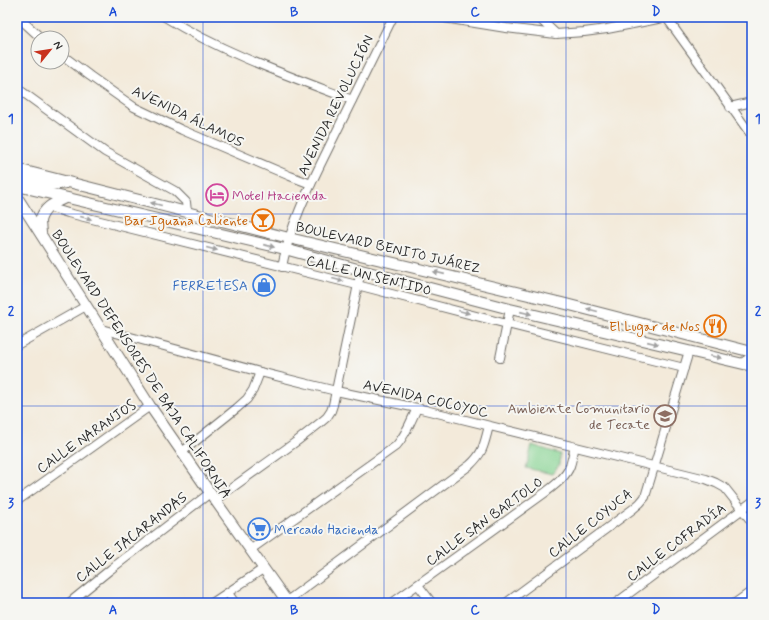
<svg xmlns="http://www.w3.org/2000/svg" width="769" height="620" viewBox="0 0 769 620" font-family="Mynerve,sans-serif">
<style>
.green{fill:#85d392;stroke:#587f5e}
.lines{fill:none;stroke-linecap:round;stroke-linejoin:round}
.minor-casing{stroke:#716e68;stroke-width:10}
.major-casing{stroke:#716e68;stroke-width:12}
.minor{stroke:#fff;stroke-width:8}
.major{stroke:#fff;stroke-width:10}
.oneway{fill:#a0a0a0}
.grid{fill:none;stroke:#1d4ed8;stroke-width:1;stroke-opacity:0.55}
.labels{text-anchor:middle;stroke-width:4;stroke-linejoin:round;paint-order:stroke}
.street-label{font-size:14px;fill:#2b2b2b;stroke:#f6f6f2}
.hotel-label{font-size:14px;fill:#b23c85;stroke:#f6f6f2;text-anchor:start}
.food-label{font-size:14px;fill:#c56008;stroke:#f6f6f2;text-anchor:end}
.shop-label{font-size:14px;fill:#366cbe;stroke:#f6f6f2;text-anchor:end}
.education-label{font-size:14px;fill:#785e54;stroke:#f6f6f2;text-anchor:end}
.neatline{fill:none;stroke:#1d4ed8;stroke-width:1.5}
.grid-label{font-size:13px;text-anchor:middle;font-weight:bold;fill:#1d4ed8}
</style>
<rect width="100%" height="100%" fill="#f6f6f2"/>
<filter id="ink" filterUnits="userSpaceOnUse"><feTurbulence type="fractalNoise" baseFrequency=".025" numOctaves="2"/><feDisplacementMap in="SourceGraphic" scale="8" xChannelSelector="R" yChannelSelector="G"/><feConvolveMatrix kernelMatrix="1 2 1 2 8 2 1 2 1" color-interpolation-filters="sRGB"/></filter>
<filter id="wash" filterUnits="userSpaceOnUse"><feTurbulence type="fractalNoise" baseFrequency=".012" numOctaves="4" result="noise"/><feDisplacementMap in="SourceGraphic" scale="16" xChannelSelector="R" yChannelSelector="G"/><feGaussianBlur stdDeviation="0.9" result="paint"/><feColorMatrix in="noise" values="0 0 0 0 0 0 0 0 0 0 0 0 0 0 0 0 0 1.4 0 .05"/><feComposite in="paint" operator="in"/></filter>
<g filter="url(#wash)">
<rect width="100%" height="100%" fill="#f3eada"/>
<polygon class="green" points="532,445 560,454 559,465 552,474 526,468"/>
</g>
<g filter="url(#ink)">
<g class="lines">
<g class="minor-casing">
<g id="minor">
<polyline points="18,17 41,38"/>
<path d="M165 17C223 53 289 76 352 100"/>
<polyline points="438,17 506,28 556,34 584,32 607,29 668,17"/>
<polyline points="538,17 556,34"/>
<polyline points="666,17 752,136"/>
<polyline points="62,55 90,76 134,107 182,130 290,176 311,184"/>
<polyline points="17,88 105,152 175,191 186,202 187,212"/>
<polyline points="730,107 752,102"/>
<polyline points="48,207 68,213 357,285 507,324 684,368"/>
<path d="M282 267C290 224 311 184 330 145 351 102 372 60 393 17"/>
<polyline points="101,329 260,372 336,391 417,408 706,479 716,483 725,488 752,522"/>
<polyline points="17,345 86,306"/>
<polyline points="500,358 510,309"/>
<polyline points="742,363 752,356"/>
<polyline points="182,452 237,408 247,399 253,390 260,372"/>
<polyline points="215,500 297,441 320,423 327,417 331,411 333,405 361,270"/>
<polyline points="17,501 150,406"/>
<path d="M250 550 396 446C406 435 411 421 417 408"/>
<polyline points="418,585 432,603"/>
<polyline points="228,593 235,603"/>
<path d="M287 601 470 465C484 452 484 444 489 426"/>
<polyline points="69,603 111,569 210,493"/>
<polyline points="212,603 263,569"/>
<path d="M392 603 546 492C555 485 566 477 570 466 572 460 573 453 575 447"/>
<polyline points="506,603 633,509 640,503 645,497 689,351"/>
<polyline points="616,603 752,502"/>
<polyline points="735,603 752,591"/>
</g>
</g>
<g class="major-casing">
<g id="major">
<polyline points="17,169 289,238 562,303 752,352"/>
<polyline points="17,178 51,185 66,183"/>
<polyline points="17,186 285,249 361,270 510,309 752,366"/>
<polyline points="17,197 150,406 215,500 288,603"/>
<path d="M41 234C41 230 40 225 40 221 43 208 54 203 65 198"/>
</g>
</g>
<use href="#minor" class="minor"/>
<use href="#major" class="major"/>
</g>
<defs><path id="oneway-solid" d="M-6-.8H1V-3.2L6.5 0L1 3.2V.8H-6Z"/></defs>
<g class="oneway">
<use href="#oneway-solid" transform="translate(156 204) rotate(-166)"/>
<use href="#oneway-solid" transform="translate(86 218) rotate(14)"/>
<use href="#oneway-solid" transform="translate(269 246) rotate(13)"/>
<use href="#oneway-solid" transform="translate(212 249) rotate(14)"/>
<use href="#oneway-solid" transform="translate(439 273) rotate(-167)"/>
<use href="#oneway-solid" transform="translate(338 280) rotate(14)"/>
<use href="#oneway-solid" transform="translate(592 310) rotate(-166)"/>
<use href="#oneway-solid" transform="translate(464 312) rotate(15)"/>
<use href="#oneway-solid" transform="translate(526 313) rotate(13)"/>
<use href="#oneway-solid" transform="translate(653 343) rotate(13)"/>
<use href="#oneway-solid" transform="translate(716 357) rotate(12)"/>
</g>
</g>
<path class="grid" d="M203 17V603M384 17V603M566 17V603M17 214H752M17 406H752"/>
<defs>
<g id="hotel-ring" transform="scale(1.15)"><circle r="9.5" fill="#f6f6f2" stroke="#d1479c" stroke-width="1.5"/><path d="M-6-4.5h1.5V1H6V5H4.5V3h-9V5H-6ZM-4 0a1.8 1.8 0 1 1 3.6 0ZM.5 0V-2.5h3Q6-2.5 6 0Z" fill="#d1479c"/></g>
<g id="bar-ring" transform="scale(1.15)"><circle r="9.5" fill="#f6f6f2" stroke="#e8710a" stroke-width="1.5"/><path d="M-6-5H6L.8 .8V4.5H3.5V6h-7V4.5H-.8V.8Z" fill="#e8710a"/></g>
<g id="shop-ring" transform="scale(1.15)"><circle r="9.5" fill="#f6f6f2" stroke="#3f7fe0" stroke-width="1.5"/><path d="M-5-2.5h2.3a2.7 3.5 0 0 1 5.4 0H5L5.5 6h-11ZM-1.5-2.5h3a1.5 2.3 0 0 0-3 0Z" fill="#3f7fe0"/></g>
<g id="restaurant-ring" transform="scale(1.15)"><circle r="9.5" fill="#f6f6f2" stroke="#e8710a" stroke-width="1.5"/><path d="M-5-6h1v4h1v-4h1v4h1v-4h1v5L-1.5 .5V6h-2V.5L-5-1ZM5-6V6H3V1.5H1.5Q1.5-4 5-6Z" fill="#e8710a"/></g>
<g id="school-ring" transform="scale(1.15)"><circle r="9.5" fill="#f6f6f2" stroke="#8d6e63" stroke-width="1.5"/><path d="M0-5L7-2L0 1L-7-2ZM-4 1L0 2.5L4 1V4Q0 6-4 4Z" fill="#8d6e63"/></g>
<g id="supermarket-ring" transform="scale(1.15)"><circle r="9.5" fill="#f6f6f2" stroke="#3f7fe0" stroke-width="1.5"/><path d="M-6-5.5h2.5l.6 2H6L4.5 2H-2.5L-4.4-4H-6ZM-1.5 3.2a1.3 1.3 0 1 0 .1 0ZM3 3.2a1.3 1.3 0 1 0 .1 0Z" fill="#3f7fe0"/></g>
</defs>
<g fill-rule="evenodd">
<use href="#hotel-ring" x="217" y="195"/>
<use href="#bar-ring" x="263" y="220"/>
<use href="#shop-ring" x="264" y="285"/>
<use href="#restaurant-ring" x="715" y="326"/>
<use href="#school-ring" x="665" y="416"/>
<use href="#supermarket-ring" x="259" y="529"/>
</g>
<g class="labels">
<g class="street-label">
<text transform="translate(335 105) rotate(-64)" y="5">AVENIDA REVOLUCIÓN</text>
<text transform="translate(188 116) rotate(26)" y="5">AVENIDA ÁLAMOS</text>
<text transform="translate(388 247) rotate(13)" y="5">BOULEVARD BENITO JUÁREZ</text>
<text transform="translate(369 275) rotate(14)" y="5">CALLE UN SENTIDO</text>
<text transform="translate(142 364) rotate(57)" y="5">BOULEVARD DEFENSORES DE BAJA CALIFORNIA</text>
<text transform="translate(426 398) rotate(13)" y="5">AVENIDA COCOYOC</text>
<text transform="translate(86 436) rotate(-35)" y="5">CALLE NARANJOS</text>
<text transform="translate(484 521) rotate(-36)" y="5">CALLE SAN BARTOLO</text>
<text transform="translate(590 523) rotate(-38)" y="5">CALLE COYUCA</text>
<text transform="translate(131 537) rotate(-38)" y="5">CALLE JACARANDAS</text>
<text transform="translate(676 542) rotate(-37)" y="5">CALLE COFRADÍA</text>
</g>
<g class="hotel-label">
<text x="232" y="200">Motel Hacienda</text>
</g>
<g class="food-label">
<text x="248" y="225">Bar Iguana Caliente</text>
<text x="700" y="331">El Lugar de Nos</text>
</g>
<g class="shop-label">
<text x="248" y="290">FERRETESA</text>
<text x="274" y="534" text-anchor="start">Mercado Hacienda</text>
</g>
<g class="education-label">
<text x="650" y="413">Ambiente Comunitario<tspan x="650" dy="16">de Tecate</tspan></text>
</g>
</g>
<rect width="769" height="620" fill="none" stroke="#f6f6f2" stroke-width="44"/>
<g transform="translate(50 50) rotate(60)"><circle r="19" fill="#f6f6f2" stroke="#a5a5a2"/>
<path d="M0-3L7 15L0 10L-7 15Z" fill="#c8321e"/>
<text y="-6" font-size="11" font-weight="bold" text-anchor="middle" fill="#2b2b2b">N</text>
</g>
<rect x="22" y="22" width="725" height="576" class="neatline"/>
<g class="grid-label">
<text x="113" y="16">A</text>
<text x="294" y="16">B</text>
<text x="475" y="16">C</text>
<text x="656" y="16">D</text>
<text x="11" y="123">1</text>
<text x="758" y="123">1</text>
<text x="11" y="315">2</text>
<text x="758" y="315">2</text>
<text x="11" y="507">3</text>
<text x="758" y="507">3</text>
<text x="113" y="614">A</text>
<text x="294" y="614">B</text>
<text x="475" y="614">C</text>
<text x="656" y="614">D</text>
</g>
</svg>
